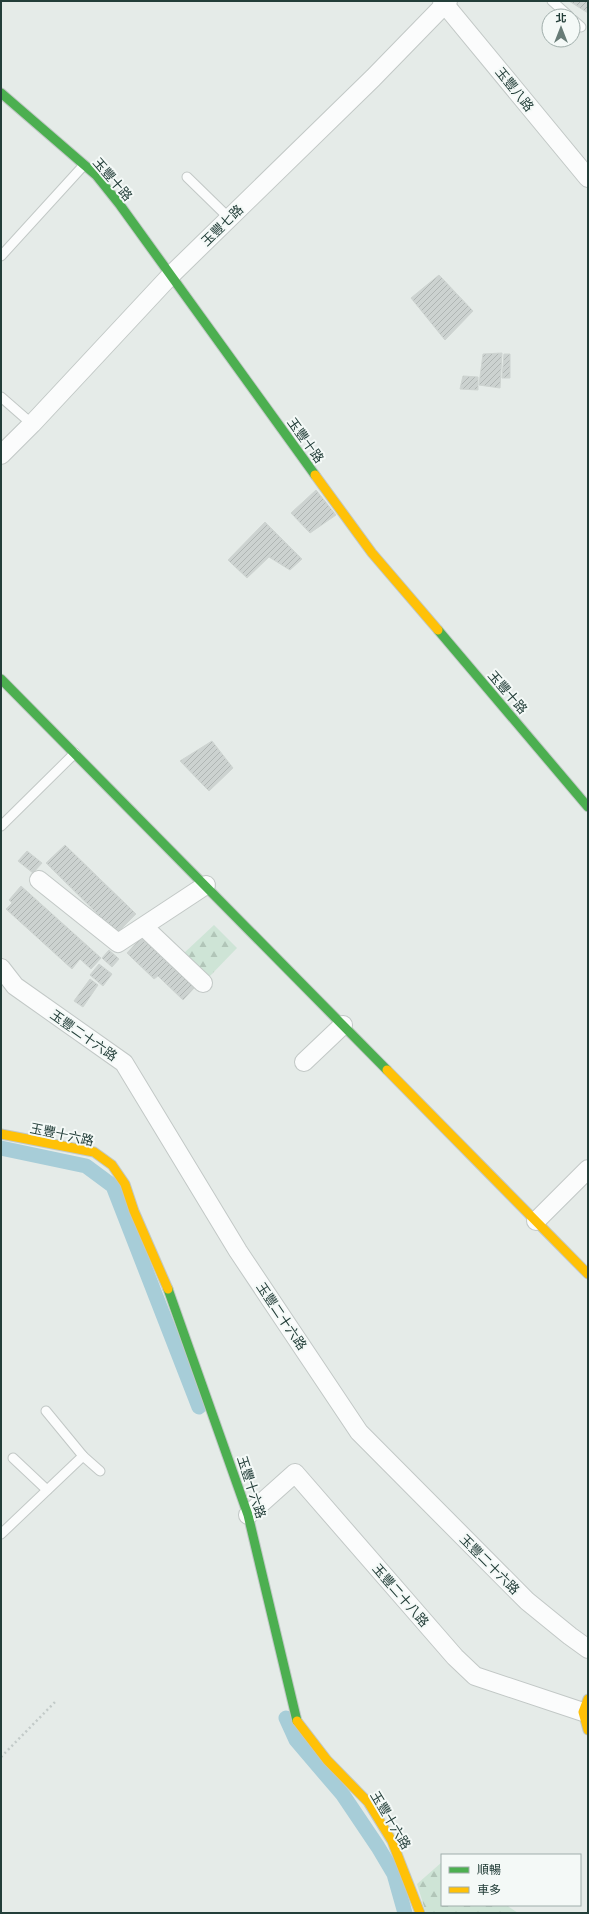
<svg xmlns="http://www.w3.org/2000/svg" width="589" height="1914" viewBox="0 0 589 1914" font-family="'Archivo Narrow','Noto Sans TC',sans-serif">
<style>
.forest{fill:url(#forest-firs)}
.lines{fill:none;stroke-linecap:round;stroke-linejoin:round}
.canal{stroke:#a7cdd8;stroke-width:15}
.building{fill:url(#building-hatch);stroke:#ced4d1}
.lane-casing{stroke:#c2c8c6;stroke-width:11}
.street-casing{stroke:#c2c8c6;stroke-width:20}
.fast-casing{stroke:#c1c8c6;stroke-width:11}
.slow-casing{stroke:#c1c8c6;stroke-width:11}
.path{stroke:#c2cac8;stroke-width:2.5;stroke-dasharray:2 3;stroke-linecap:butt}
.lane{stroke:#fbfcfc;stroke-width:9}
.street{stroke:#fbfcfc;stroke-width:18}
.fast{stroke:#4caf50;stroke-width:9}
.slow{stroke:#ffc107;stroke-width:9}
.labels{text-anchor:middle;stroke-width:4;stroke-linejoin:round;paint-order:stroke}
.street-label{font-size:13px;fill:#233e39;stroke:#f4f9f7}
</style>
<defs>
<pattern id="forest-firs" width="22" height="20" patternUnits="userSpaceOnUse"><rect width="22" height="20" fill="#cee4d6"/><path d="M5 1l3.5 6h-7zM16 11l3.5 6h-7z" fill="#b1c5b8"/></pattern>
<pattern id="building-hatch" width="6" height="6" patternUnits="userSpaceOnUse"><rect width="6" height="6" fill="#ccd2d0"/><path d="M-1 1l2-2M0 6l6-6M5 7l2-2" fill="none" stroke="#afb5b3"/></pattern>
</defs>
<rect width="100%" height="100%" fill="#e5ebe8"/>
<g class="forest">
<polygon points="214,925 237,948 208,978 183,954"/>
<polygon points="442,1862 442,1905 506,1905 518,1913 426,1913 417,1884"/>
</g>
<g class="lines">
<g class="canal">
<polyline points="1,1148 86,1166 113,1186 199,1407"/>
<polyline points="286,1718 296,1740 343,1795 378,1847 394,1874 405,1913"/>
</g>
</g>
<g class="building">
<polygon points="569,1 588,1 588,13"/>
<polygon points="439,275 473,311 445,340 411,298"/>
<polygon points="502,353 500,388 479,385 483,354"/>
<polygon points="504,354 510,354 510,378 502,378"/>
<polygon points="463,376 478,377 478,390 460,389"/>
<polygon points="316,490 336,515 310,533 291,513"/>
<polygon points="265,522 302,559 290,570 269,557 247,578 228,560"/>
<polygon points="212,741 233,768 209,791 180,761"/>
<polygon points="65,845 136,914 117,933 46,863"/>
<polygon points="27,851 42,863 33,873 18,861"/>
<polygon points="21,886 101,958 91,969 80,959 72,969 6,909 12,903 9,900"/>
<polygon points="141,938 195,987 183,1000 158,976 154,979 127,953"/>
<polygon points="109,950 119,959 112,967 102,958"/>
<polygon points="99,964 112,974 103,986 90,975"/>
<polygon points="90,979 98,985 83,1007 74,1001"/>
</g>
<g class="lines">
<g class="lane-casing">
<g id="lane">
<polyline points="552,1 569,16"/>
<polyline points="573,20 581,27"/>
<polyline points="187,177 229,218"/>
<polyline points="1,256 84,165"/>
<polyline points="1,397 32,424"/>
<polyline points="1,826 75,753"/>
<polyline points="46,1411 83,1456"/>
<polyline points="13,1458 47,1490"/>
<polyline points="1,1534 83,1456 100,1471"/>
</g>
</g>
<g class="street-casing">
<g id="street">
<polyline points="442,1 588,178"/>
<polyline points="1,455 32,424 170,276 373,78 448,1"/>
<polyline points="39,880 118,943 206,885"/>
<polyline points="144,927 203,983"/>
<polyline points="1,968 15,986 124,1063 238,1251 359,1432 527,1601 570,1636 588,1649"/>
<polyline points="304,1062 343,1025"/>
<polyline points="536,1221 588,1169"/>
<polyline points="248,1515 295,1473 455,1657 475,1676 583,1712"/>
</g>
</g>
<g class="fast-casing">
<g id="fast">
<polyline points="1,93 96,175 120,205 315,475"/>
<polyline points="438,630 588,807"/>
<polyline points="1,679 387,1070"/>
<polyline points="168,1289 248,1515 297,1721"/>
</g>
</g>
<g class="slow-casing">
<g id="slow">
<polyline points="315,475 372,553 438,630"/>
<polyline points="387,1070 588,1274"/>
<polyline points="1,1134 94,1152 112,1165 125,1184 134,1211 168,1289"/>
<polyline points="588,1699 583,1712 588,1730"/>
<polyline points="297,1721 327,1760 368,1802 392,1841 420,1913"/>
</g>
</g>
<polyline class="path" points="1,1757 55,1702"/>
<use href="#lane" class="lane"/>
<use href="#street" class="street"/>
<use href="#fast" class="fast"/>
<use href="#slow" class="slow"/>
</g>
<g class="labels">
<g class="street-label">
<text transform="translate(515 89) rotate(51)" y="5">玉豐八路</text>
<text transform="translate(113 179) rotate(49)" y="5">玉豐十路</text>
<text transform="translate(222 225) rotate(-44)" y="5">玉豐七路</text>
<text transform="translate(306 440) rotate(54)" y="5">玉豐十路</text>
<text transform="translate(508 692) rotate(49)" y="5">玉豐十路</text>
<text transform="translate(84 1035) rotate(35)" y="5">玉豐二十六路</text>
<text transform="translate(62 1134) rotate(12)" y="5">玉豐十六路</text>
<text transform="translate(282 1316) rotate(56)" y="5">玉豐二十六路</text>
<text transform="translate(252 1487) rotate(72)" y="5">玉豐十六路</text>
<text transform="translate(490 1564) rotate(45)" y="5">玉豐二十六路</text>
<text transform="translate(401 1595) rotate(49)" y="5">玉豐二十八路</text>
<text transform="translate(391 1820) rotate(59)" y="5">玉豐十六路</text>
</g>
</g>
<rect width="589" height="1914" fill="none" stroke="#233e39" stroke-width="4"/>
<rect x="441" y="1854" width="140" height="52" fill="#f4f9f7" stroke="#a0aeab"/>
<rect x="449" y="1867" width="20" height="6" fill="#4caf50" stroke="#a0aeab"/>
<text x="477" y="1874" font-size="12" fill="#233e39">順暢</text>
<rect x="449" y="1887" width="20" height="6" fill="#ffc107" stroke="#a0aeab"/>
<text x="477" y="1894" font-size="12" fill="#233e39">車多</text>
<g transform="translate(561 28)"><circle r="19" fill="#f4f9f7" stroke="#a0aeab"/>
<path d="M0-3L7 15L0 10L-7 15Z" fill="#677b76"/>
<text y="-6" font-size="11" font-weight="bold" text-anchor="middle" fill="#233e39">北</text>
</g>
</svg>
